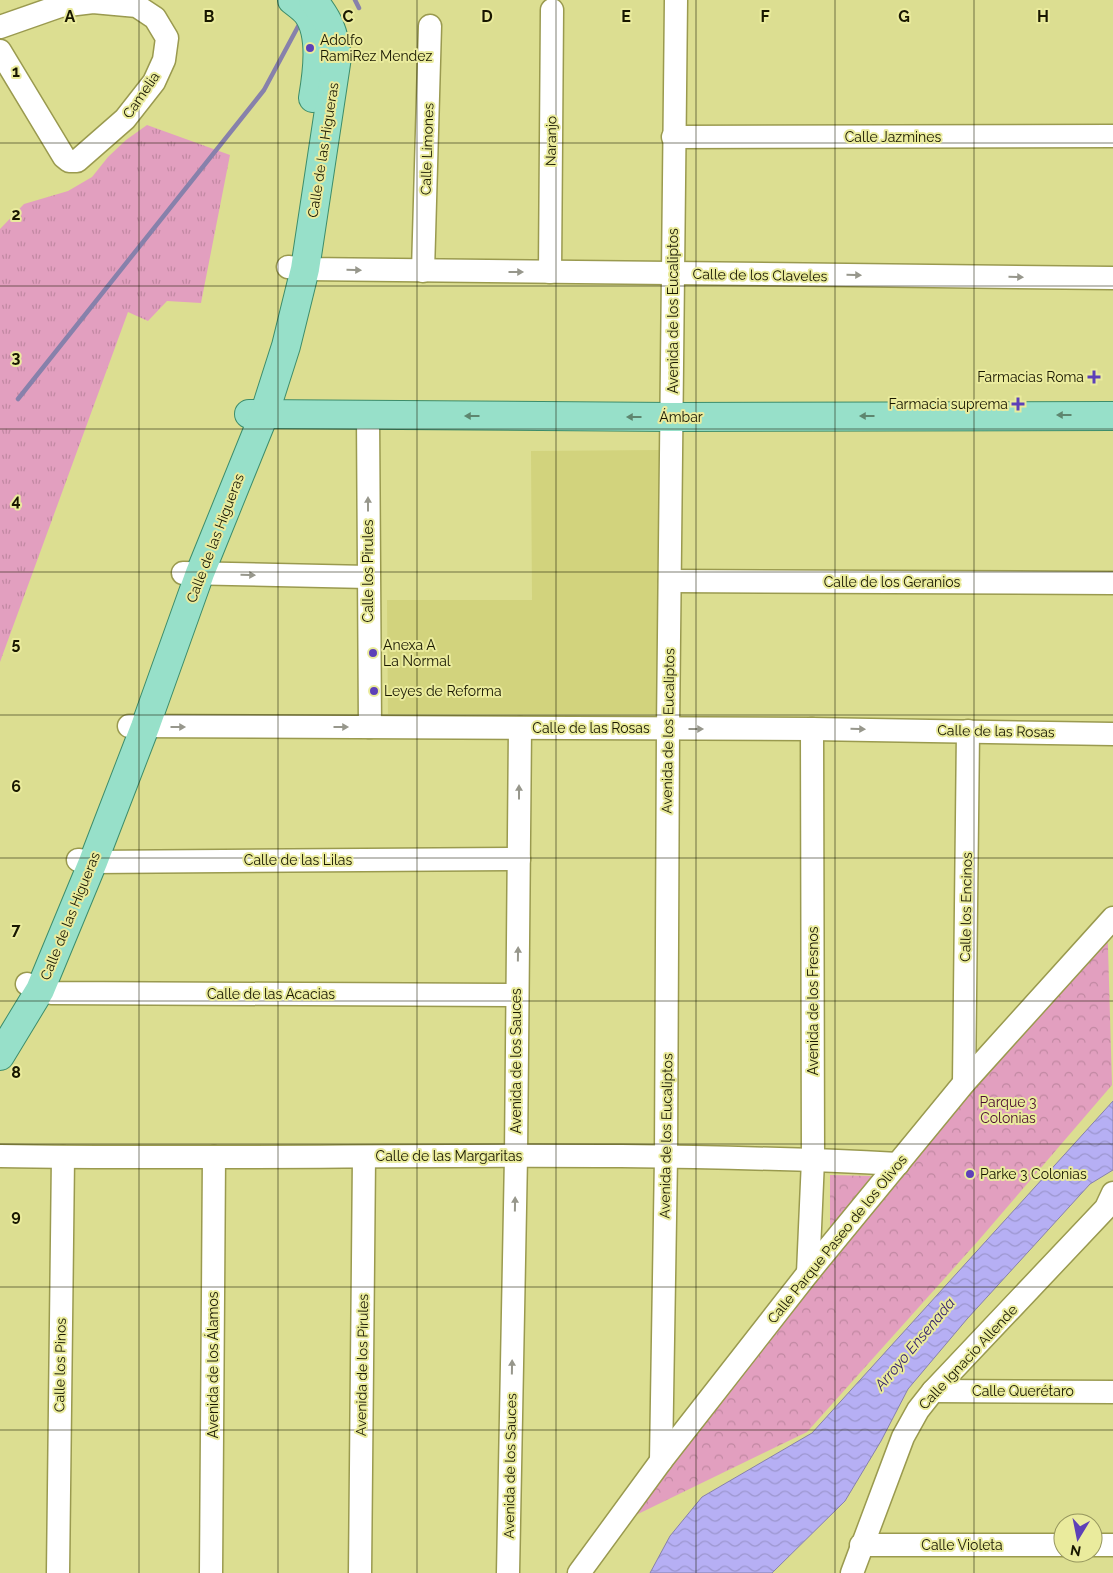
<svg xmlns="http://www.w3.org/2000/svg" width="1113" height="1573" viewBox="0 0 1113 1573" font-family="Raleway,sans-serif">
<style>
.built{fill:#d2d37d}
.grass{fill:url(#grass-tufts)}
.forest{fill:url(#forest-crowns)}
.water{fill:url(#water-waves);stroke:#8781ab}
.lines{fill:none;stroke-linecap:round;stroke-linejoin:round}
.stream{stroke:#8781ab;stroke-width:4.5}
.minor-casing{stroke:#9a9a4f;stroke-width:25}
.major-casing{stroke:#3d8d6b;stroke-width:30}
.minor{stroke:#fff;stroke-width:22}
.major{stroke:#97e0c9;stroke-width:28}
.oneway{fill:#97978c}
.oneway2{fill:#5e866f}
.grid{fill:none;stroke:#181700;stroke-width:1;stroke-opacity:0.55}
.poi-dot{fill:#5d40b8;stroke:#eaeb9d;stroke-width:2}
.labels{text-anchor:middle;stroke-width:4;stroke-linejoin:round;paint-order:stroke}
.poi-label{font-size:14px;fill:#181700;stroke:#eaeb9d;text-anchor:start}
.street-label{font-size:14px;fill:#181700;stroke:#eaeb9d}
.park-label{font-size:14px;fill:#4b0c32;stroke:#eaeb9d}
.water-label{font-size:15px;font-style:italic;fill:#34206e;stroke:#eaeb9d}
.grid-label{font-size:16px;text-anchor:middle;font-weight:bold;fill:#181700;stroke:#eaeb9d;stroke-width:4;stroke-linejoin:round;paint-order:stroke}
</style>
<defs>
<pattern id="grass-tufts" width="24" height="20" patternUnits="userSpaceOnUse" patternTransform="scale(1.25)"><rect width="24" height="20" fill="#e29fbf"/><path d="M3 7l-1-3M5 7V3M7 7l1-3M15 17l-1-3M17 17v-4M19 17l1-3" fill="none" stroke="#c188a2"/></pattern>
<pattern id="forest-crowns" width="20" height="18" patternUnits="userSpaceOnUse" patternTransform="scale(1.25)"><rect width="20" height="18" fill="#e29fbf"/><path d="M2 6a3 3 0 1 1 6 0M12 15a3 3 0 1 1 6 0" fill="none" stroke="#c188a2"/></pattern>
<pattern id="water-waves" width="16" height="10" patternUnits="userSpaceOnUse" patternTransform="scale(1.25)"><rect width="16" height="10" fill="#b6aff4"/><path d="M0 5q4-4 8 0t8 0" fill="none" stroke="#9c96cf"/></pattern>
</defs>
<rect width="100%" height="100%" fill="#dcde91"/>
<polygon class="built" points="660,450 661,714 388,714 387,600 532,600 531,451"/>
<polygon class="grass" points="147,125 230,155 201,303 167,301 148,321 128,312 0,662 0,229 24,204 68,191 92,177 108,157 126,140"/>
<g class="forest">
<polygon points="1107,913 1112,1085 978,1241 807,1432 603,1531"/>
<polygon points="830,1175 873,1176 830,1232"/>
</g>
<polygon class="water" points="1113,1101 1113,1170 1090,1184 967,1319 908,1389 881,1441 845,1501 772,1573 650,1573 670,1536 702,1497 812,1433"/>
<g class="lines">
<g class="stream">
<polyline points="355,0 359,8"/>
<polyline points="18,399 264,90 301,21"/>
</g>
<g class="minor-casing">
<g id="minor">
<polyline points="0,27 60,6 93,2 137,6 155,18 167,38 164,60 154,82 125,119 77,161 69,161 64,157 0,51"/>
<polyline points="673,137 1113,136"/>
<polyline points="288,267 305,269 1113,278"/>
<polyline points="423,271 430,26"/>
<polyline points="550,272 552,10"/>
<polyline points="368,415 370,727"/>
<polyline points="183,573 368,577"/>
<polyline points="670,581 1113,583"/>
<polyline points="129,726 812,729 1113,734"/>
<polyline points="78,860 93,862 519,859"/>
<polyline points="27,984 40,990 51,993 517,995"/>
<polyline points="964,1083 968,731"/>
<path d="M0 1156C299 1161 599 1148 898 1164"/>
<polyline points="808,1273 813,1160 812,729"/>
<polyline points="933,1391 1113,1392"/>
<polyline points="661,1461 666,1157 668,728 676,0"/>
<polyline points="861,1545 1063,1545"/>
<polyline points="1093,1545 1113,1545"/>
<polyline points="58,1573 63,1157"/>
<polyline points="211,1573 214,1157"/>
<polyline points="360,1573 364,1157"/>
<polyline points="508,1573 516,1156 520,728"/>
<polyline points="579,1573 661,1461 808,1273 964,1083 1113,918"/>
<polyline points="852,1573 903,1437 918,1410 933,1391 1106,1208 1113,1193"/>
</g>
</g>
<g class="major-casing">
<g id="major">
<path d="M292 0C297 4 303 8 307 13 323 34 317 74 313 98"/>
<polyline points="249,414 672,417 1113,416"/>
<path d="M0 1056 40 990 93 862 145 727 200 573 264 415 286 346 305 269 337 57C334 32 329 20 313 0"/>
</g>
</g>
<use href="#minor" class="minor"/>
<use href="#major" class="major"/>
</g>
<defs><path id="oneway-solid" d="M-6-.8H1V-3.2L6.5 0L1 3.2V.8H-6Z" transform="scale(1.25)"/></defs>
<g class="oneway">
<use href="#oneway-solid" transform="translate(354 270) rotate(1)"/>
<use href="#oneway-solid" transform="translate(516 272)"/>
<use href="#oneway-solid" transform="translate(854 275) rotate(1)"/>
<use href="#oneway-solid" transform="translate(1016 277) rotate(1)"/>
<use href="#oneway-solid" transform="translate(368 504) rotate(-90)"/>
<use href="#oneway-solid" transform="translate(248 575) rotate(1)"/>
<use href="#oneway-solid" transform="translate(178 727)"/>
<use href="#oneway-solid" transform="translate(341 727)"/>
<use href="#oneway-solid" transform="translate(696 729)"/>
<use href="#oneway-solid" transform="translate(858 729) rotate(1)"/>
<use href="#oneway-solid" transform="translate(519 792) rotate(-90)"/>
<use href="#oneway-solid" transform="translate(518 954) rotate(-89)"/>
<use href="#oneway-solid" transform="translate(515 1204) rotate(-89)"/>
<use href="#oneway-solid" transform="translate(512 1367) rotate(-89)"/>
</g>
<g class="oneway2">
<use href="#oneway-solid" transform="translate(1064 415) rotate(180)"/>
<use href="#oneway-solid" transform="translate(472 416) rotate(-180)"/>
<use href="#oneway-solid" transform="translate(867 416) rotate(180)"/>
<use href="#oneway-solid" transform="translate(634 417) rotate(-180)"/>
</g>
<path class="grid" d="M139 0V1573M278 0V1573M417 0V1573M556 0V1573M696 0V1573M835 0V1573M974 0V1573M0 143H1113M0 286H1113M0 429H1113M0 572H1113M0 715H1113M0 858H1113M0 1001H1113M0 1144H1113M0 1287H1113M0 1430H1113"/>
<g class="poi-dot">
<circle cx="310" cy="48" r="5"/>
<path d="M1091.5 369.5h5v5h5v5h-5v5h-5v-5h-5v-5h5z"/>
<path d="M1015.5 396.5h5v5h5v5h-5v5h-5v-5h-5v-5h5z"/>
<circle cx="373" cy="653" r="5"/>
<circle cx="374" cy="691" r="5"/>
<circle cx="970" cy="1174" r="5"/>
</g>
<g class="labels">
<g class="poi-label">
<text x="320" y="45">Adolfo<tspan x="320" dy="16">RamiRez Mendez</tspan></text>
<text x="1084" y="382" text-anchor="end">Farmacias Roma</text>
<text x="1008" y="409" text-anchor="end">Farmacia suprema</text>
<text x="383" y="650">Anexa A<tspan x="383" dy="16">La Normal</tspan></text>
<text x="384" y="696">Leyes de Reforma</text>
<text x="980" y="1179">Parke 3 Colonias</text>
</g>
<g class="street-label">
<text transform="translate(141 95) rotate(-55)" y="5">Camelia</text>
<text x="893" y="142">Calle Jazmines</text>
<text transform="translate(551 141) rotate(-89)" y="5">Naranjo</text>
<text transform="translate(427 149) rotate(-88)" y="5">Calle Limones</text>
<text transform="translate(323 150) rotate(-81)" y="5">Calle de las Higueras</text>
<text transform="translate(760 275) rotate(1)" y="5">Calle de los Claveles</text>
<text transform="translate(673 311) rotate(-90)" y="5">Avenida de los Eucaliptos</text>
<text x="681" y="422">Ámbar</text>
<text transform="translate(215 538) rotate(-69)" y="5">Calle de las Higueras</text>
<text transform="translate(368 571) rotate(-90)" y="5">Calle los Pirules</text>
<text x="892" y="587">Calle de los Geranios</text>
<text x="591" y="733">Calle de las Rosas</text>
<text transform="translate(668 731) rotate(-89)" y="5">Avenida de los Eucaliptos</text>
<text transform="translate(996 731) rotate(1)" y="5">Calle de las Rosas</text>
<text x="298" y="865">Calle de las Lilas</text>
<text transform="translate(966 907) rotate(-89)" y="5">Calle los Encinos</text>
<text transform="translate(70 916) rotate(-68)" y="5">Calle de las Higueras</text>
<text x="271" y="999">Calle de las Acacias</text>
<text transform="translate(813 1001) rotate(-90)" y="5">Avenida de los Fresnos</text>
<text transform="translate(516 1061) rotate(-90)" y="5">Avenida de los Sauces</text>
<text transform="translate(666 1136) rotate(-89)" y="5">Avenida de los Eucaliptos</text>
<text x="449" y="1161">Calle de las Margaritas</text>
<text transform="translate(837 1239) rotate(-51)" y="5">Calle Parque Paseo de los Olivos</text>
<text transform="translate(968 1357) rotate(-47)" y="5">Calle Ignacio Allende</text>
<text transform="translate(60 1365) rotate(-89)" y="5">Calle los Pinos</text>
<text transform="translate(213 1365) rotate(-90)" y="5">Avenida de los Álamos</text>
<text transform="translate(362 1365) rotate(-89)" y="5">Avenida de los Pirules</text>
<text x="1023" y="1396">Calle Querétaro</text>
<text transform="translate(510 1466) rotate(-89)" y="5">Avenida de los Sauces</text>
<text x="962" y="1550">Calle Violeta</text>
</g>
<g class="park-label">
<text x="1008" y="1107">Parque 3<tspan x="1008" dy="16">Colonias</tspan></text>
</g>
<g class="water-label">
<text transform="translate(915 1344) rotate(-50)" y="5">Arroyo Ensenada</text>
</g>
</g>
<g class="grid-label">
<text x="70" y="22">A</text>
<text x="209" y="22">B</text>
<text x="348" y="22">C</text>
<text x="487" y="22">D</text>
<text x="626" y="22">E</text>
<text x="765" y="22">F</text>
<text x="904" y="22">G</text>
<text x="1043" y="22">H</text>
<text x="16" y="77">1</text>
<text x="16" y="220">2</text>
<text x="16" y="363">3</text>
<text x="16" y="506">4</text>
<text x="16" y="649">5</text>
<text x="16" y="792">6</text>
<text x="16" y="935">7</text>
<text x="16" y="1078">8</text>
<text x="16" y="1221">9</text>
</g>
<g transform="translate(1078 1538) rotate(190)"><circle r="24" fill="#eaeb9d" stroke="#96965e"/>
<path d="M0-4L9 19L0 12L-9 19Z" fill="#5d40b8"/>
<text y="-8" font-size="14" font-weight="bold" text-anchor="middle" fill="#181700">N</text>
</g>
</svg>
